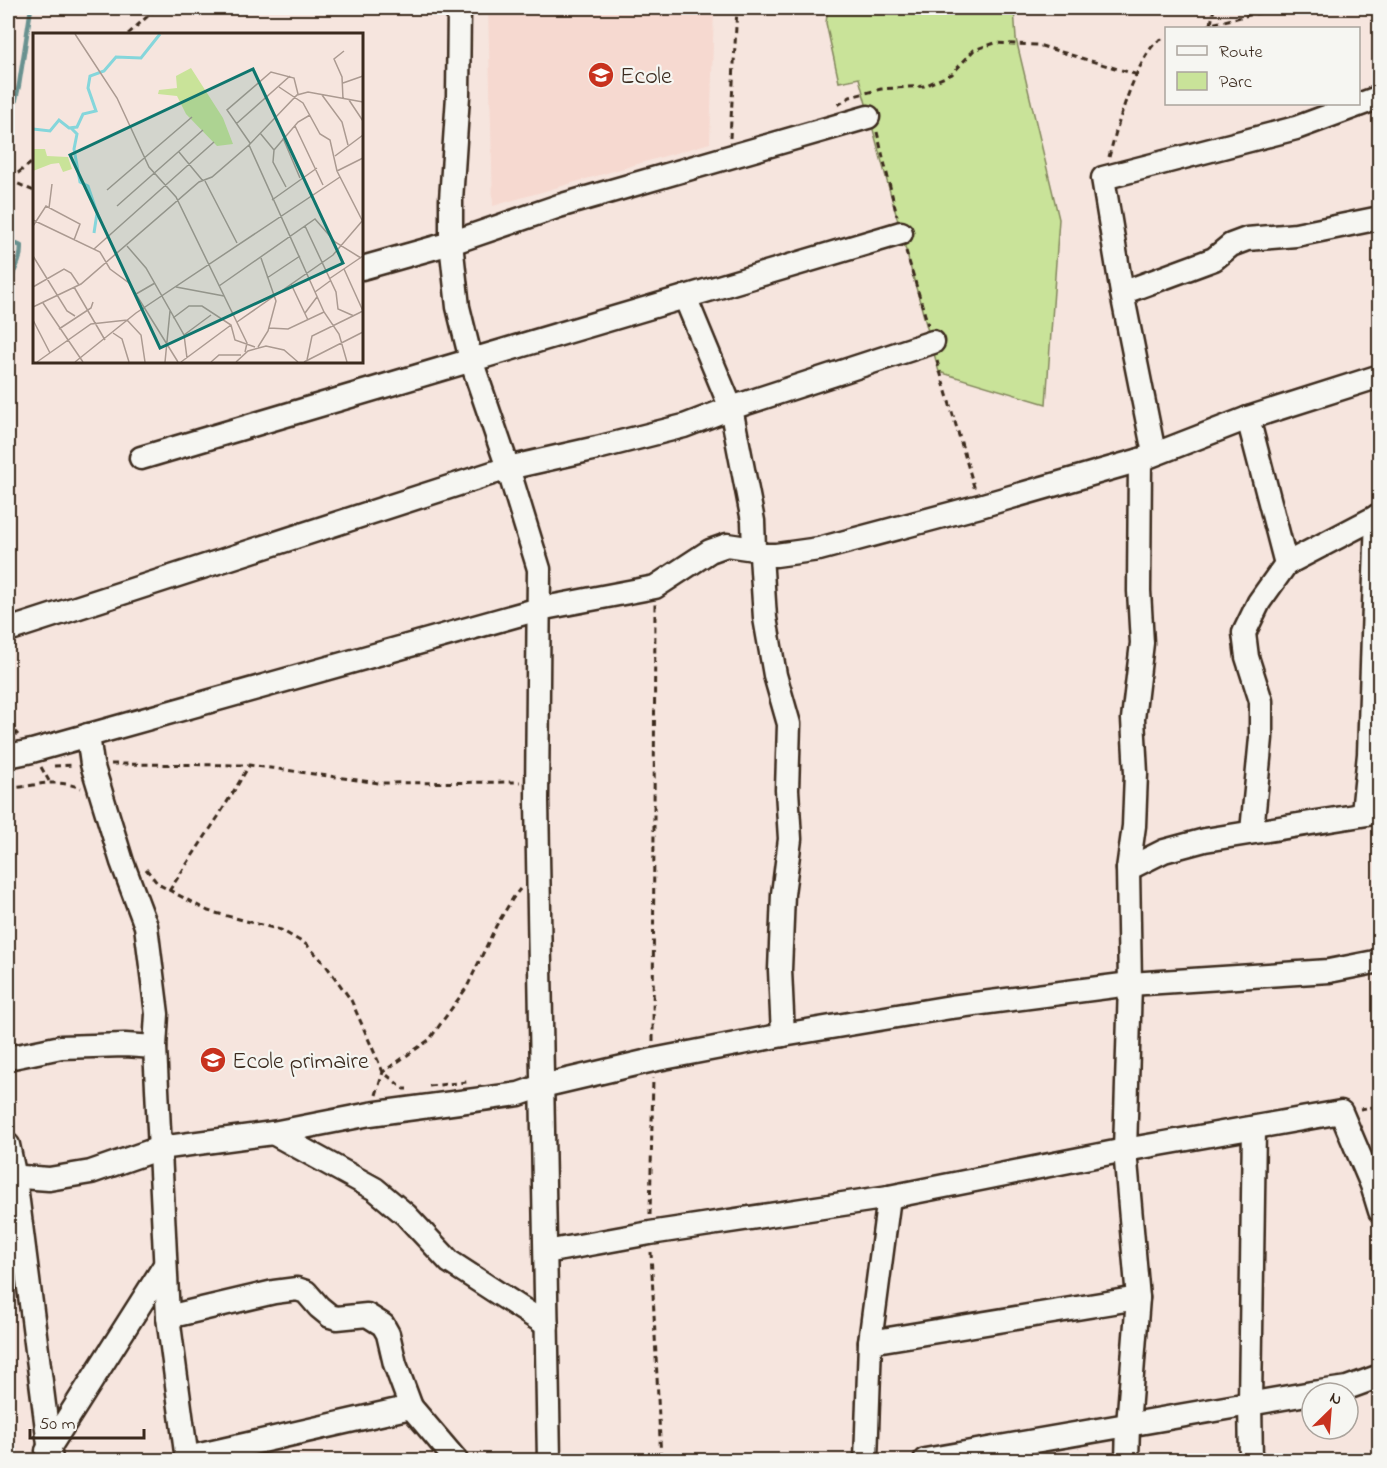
<svg xmlns="http://www.w3.org/2000/svg" width="1387" height="1468" viewBox="0 0 1387 1468" font-family="'Indie Flower',sans-serif">
<style>
.built{fill:#f6d9d0}
.green{fill:#c9e399;stroke:#82865c;stroke-width:1.5}
.lines{fill:none;stroke-linecap:round;stroke-linejoin:round}
.stream{stroke:#67918f;stroke-width:4.5}
.minor-casing{stroke:#3b2a1e;stroke-width:27}
.path{stroke:#3b2a1e;stroke-width:3;stroke-dasharray:6 4.5;stroke-linecap:butt}
.minor{stroke:#f6f6f2;stroke-width:22}
.labels{text-anchor:middle;stroke-width:4.5;stroke-linejoin:round;paint-order:stroke}
.poi-label{font-size:24px;fill:#3b2a1e;stroke:#f6f6f2;text-anchor:start}
.inset-river{fill:none;stroke:#85d6db;stroke-width:3}
.inset-road{fill:none;stroke:#ab9a91;stroke-width:1.5}
.view{fill:#0f766e;fill-opacity:0.15;stroke:#0f766e;stroke-width:3}
.inset-edge{fill:none;stroke:#3b2a1e;stroke-width:3}
</style>
<rect width="100%" height="100%" fill="#f6e5de"/>
<filter id="ink" filterUnits="userSpaceOnUse"><feTurbulence type="fractalNoise" baseFrequency=".0167" numOctaves="2"/><feDisplacementMap in="SourceGraphic" scale="12" xChannelSelector="R" yChannelSelector="G"/><feConvolveMatrix kernelMatrix="1 2 1 2 8 2 1 2 1" color-interpolation-filters="sRGB"/></filter>
<g filter="url(#ink)">
<polygon class="built" points="488,8 714,8 710,143 493,206"/>
<polygon class="green" points="828,8 1014,8 1016,39 1059,219 1046,404 939,372 859,78 839,82 826,23"/>
<g class="lines">
<g class="stream">
<polyline points="8,135 19,85 31,8"/>
<path d="M8 240 21 246C21 264 15 265 12 279 10 290 12 300 8 310"/>
</g>
<g class="minor-casing">
<g id="minor">
<polyline points="459,8 458,96 451,200 451,243 458,307 471,360 508,468 539,569 537,801 549,1460"/>
<polyline points="362,268 451,243 559,206 868,117"/>
<polyline points="1122,293 1214,259 1231,245 1247,239 1296,235 1380,218"/>
<polyline points="685,297 731,408 753,521 754,549"/>
<polyline points="1248,418 1286,564 1259,602 1244,633 1247,657 1261,701 1261,738 1252,831"/>
<polyline points="1154,453 1122,293 1103,178 1296,128 1380,97"/>
<polyline points="141,458 901,233"/>
<polyline points="761,555 765,618 775,675 789,724 787,790 790,839 783,894 780,970 783,1035"/>
<polyline points="1286,564 1380,515"/>
<polyline points="8,630 508,468 597,448 684,426 731,408 933,342"/>
<polyline points="88,735 92,764 122,862 146,926 157,1014 155,1047 168,1317 187,1460"/>
<polyline points="8,756 32,751 539,609 655,587 710,551 727,545 754,549 761,555 776,555 819,549 980,506 1140,460 1248,418 1380,376"/>
<polyline points="1363,813 1369,754 1377,516"/>
<polyline points="1128,869 1164,851 1205,840 1380,812"/>
<polyline points="8,1058 61,1047 125,1045 155,1047"/>
<polyline points="273,1133 375,1189 406,1215 450,1262 547,1325"/>
<polyline points="8,1145 15,1178 51,1460"/>
<polyline points="8,1176 49,1179 91,1172 160,1148 273,1133 370,1114 519,1094 542,1086 653,1060 783,1035 951,1007 1130,984 1329,971 1380,961"/>
<polyline points="546,1252 650,1233 889,1197 1125,1150 1341,1112 1372,1185 1380,1211"/>
<polyline points="168,1317 274,1292 297,1289 306,1292 319,1307 330,1316 337,1318 367,1315 383,1325 388,1334 395,1364 411,1407 456,1460"/>
<polyline points="870,1342 1138,1298"/>
<polyline points="1313,1393 1347,1388 1380,1376"/>
<polyline points="47,1451 165,1265"/>
<polyline points="187,1458 411,1407"/>
<polyline points="866,1460 870,1342 889,1197"/>
<polyline points="925,1460 1312,1393"/>
<polyline points="1127,1460 1128,1425 1138,1298 1125,1150 1130,984 1128,869 1134,826 1136,773 1133,719 1142,643 1139,591 1140,460"/>
<polyline points="1251,1460 1250,1403 1254,1128"/>
</g>
</g>
<g class="path">
<polyline points="1211,24 1214,8"/>
<polyline points="1205,28 1211,24 1280,8"/>
<polyline points="128,34 157,8"/>
<polyline points="838,105 850,97 881,89 924,86 952,74 974,50 995,43 1038,45 1138,75"/>
<polyline points="877,132 897,216"/>
<polyline points="730,138 737,8"/>
<path d="M1109 157C1118 123 1131 77 1151 48 1155 42 1160 40 1166 37"/>
<polyline points="8,177 18,173 34,161"/>
<polyline points="8,182 16,183 34,191"/>
<polyline points="906,251 928,325"/>
<polyline points="937,361 975,490"/>
<polyline points="8,724 18,735"/>
<polyline points="111,764 249,765 379,783 520,782"/>
<polyline points="54,766 74,765"/>
<polyline points="41,767 49,781"/>
<path d="M8 788C37 787 50 777 81 788"/>
<polyline points="146,869 158,884 208,911 281,930 307,945 325,964 351,1000 383,1072 404,1089 407,1089"/>
<polyline points="169,891 218,817 249,766"/>
<polyline points="653,1041 655,604"/>
<polyline points="429,1086 467,1082"/>
<polyline points="376,1095 383,1072 429,1040 467,987 496,926 513,898 520,889"/>
<polyline points="1360,1109 1380,1106"/>
<polyline points="650,1215 653,1078"/>
<polyline points="651,1252 661,1460"/>
</g>
<use href="#minor" class="minor"/>
</g>
</g>
<defs>
<g id="school-disc" transform="scale(1.35)"><circle r="9.5" fill="#c8321e" stroke="#f6f6f2"/><path d="M0-5L7-2L0 1L-7-2ZM-4 1L0 2.5L4 1V4Q0 6-4 4Z" fill="#fff"/></g>
</defs>
<g fill-rule="evenodd">
<use href="#school-disc" x="601" y="75"/>
<use href="#school-disc" x="213" y="1060"/>
</g>
<g class="labels">
<g class="poi-label">
<text x="620" y="83">Ecole</text>
<text x="232" y="1068">Ecole primaire</text>
</g>
</g>
<g transform="translate(33 33)">
<rect width="330" height="330" fill="#f6e5de"/>
<path d="M158 35 190 85 200 111 184 113 153 81 144 63 125 61 126 57 144 55 143 43ZM0 116H12L14 123 35 124 39 136 30 139 26 130 18 131 0 138Z" fill="#c9e399"/>
<path class="inset-river" d="M38 95 44 101 41 116 47 149 55 153 64 180 61 200M0 96 17 98 26 87 36 95 44 94 50 81 63 78 55 55 57 43 71 38 83 24 108 25 127 1"/>
<path class="inset-road" d="M42 1 84 65 116 134 143 164 214 310 212 319M310 50 330 43M246 54 270 70 287 101 297 107 304 138 330 189M289 62 309 89 315 112M310 66 309 44 301 26 311 18M316 67 330 88M203 91 257 43M262 93 290 152M227 100 241 117 240 129 253 154M250 105 267 145M217 110 194 77 238 39 261 45 265 61M216 112 291 279 306 301 314 329M241 117 265 89 277 82M146 119 170 148M302 123 330 102M304 138 330 125M172 148 204 210M74 157 159 84M239 167 284 135M84 173 170 97M16 175 19 151M0 187 67 219 77 236 96 250 145 329M0 193 13 173 47 191 41 207M272 193 303 259 305 276 321 283M94 213 113 235 151 302 154 325M61 216 181 109M0 223 34 278 42 283M311 236 330 278M234 245 267 223M296 246 330 223M258 251 275 287M186 253 282 186 302 209 328 225M0 254 31 236 38 240 46 252M41 254 72 307M143 254 191 263M282 259 297 248M103 261 122 250M10 270 50 329M0 274 48 251 166 149 179 144 216 112 264 62 275 59 330 69M272 280 284 264M140 285 156 273H169L198 292 202 307 222 314M0 287 17 320M204 289 300 222 330 187M236 295 255 296 291 279M26 296 58 275 60 269M80 300 89 306 96 329M151 302 178 282M225 314 235 298 243 268 228 225M274 327 279 303 330 278M4 329 58 291 94 287 108 302 112 329M42 329 103 280 307 144M132 329 137 278M148 329 198 292M178 329 186 322H208M203 329 215 318 233 313 251 317 265 329M271 329 330 299"/>
<path class="view" d="M220 36 310 230 127 315 37 122Z"/>
<rect width="330" height="330" class="inset-edge"/>
</g>
<rect width="1387" height="1468" fill="none" stroke="#f6f6f2" stroke-width="30"/>
<rect x="15" y="15" width="1357" height="1438" fill="none" stroke="#3b2a1e" stroke-width="2" filter="url(#ink)"/>
<rect x="1165" y="27" width="195" height="78" fill="#f6f6f2" stroke="#aba49d" stroke-width="1.5"/>
<rect x="1177" y="46" width="30" height="9" fill="#f6f6f2" stroke="#aba49d" stroke-width="1.5"/>
<text x="1219" y="57" font-size="18" fill="#3b2a1e">Route</text>
<rect x="1177" y="72" width="30" height="18" fill="#c9e399" stroke="#aba49d" stroke-width="1.5"/>
<text x="1219" y="87" font-size="18" fill="#3b2a1e">Parc</text>
<g transform="translate(1330 1411) rotate(25)"><circle r="28" fill="#f6f6f2" stroke="#aba49d" stroke-width="1.5"/>
<path d="M0-4.5L10 22L0 15L-10 22Z" fill="#c8321e"/>
<text y="-9" font-size="16" font-weight="bold" text-anchor="middle" fill="#3b2a1e">N</text>
</g>
<path d="M30 1429v9h114v-9" fill="none" stroke="#3b2a1e" stroke-width="3"/>
<text x="39" y="1429" font-size="18" fill="#3b2a1e" stroke="#f6f6f2" stroke-width="4.5" paint-order="stroke">50 m</text>
</svg>
